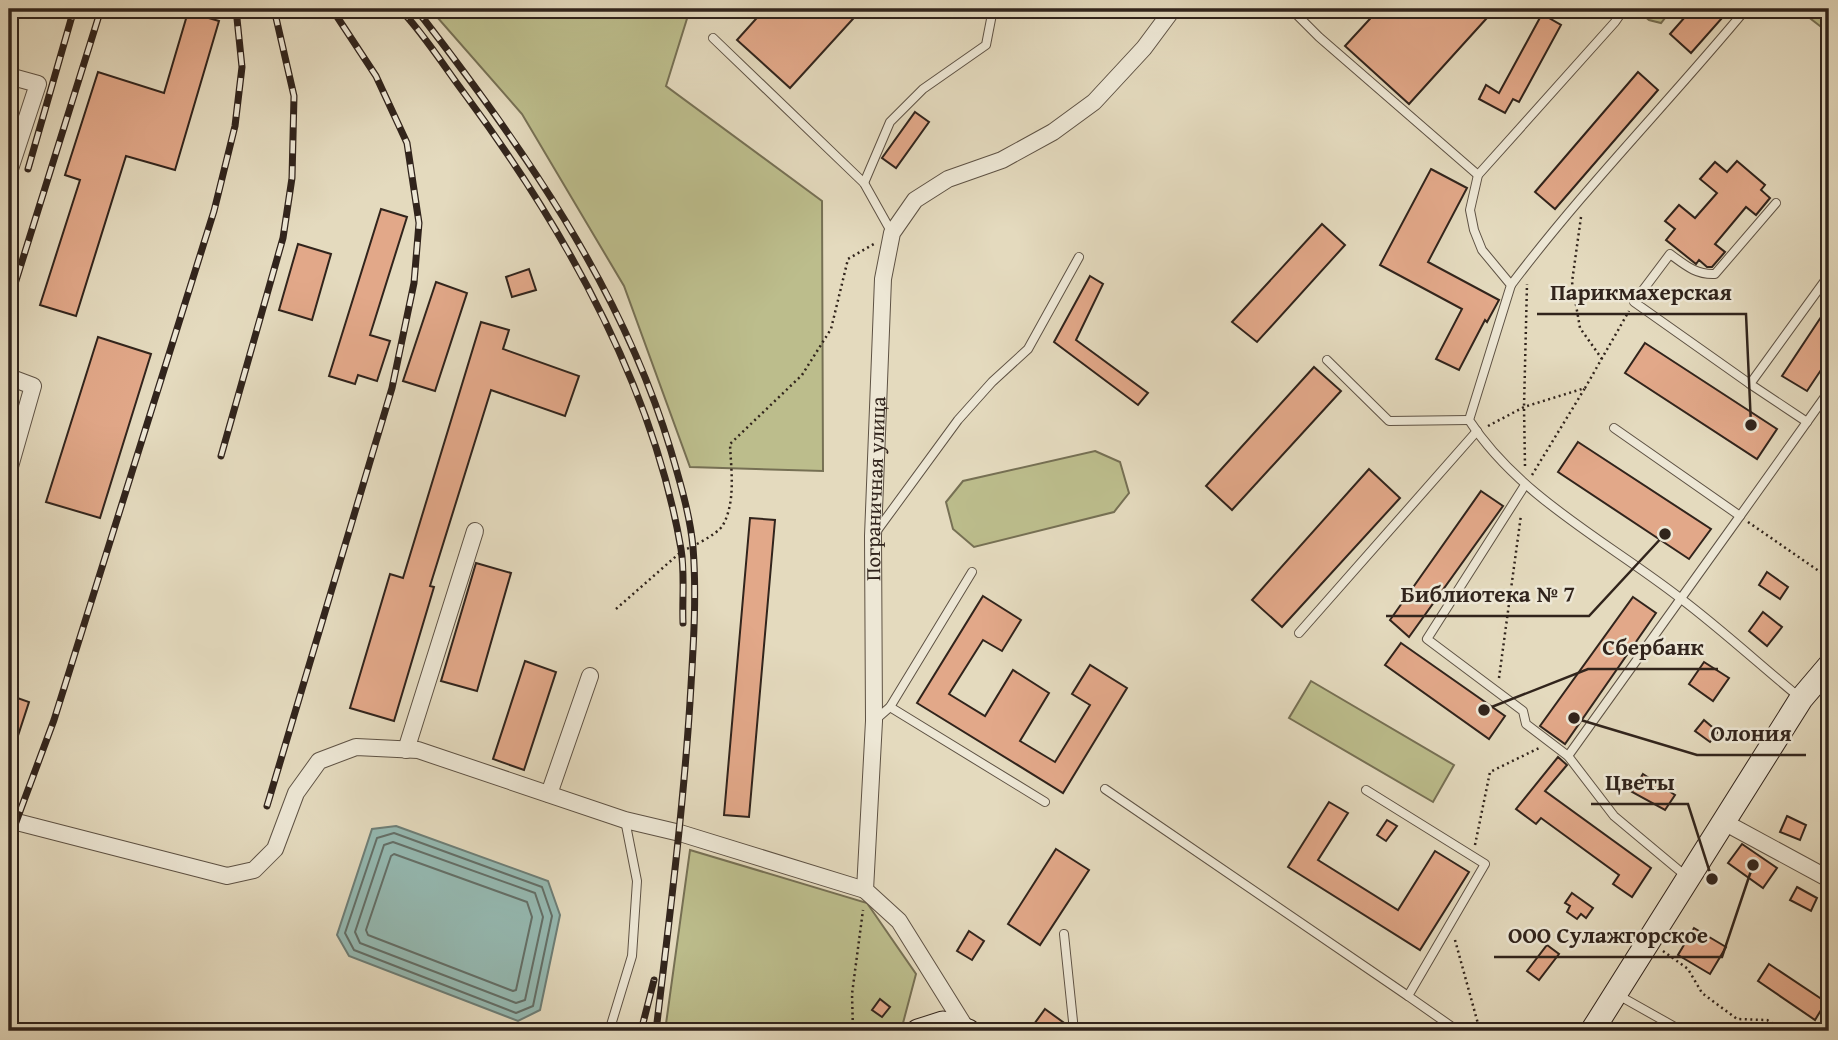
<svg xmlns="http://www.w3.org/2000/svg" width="1838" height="1040" viewBox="0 0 1838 1040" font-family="'Gentium Book Plus',serif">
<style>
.green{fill:#bcbd8c;stroke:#767054;stroke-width:2}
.water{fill:#95bab3;stroke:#6d7e77;stroke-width:2}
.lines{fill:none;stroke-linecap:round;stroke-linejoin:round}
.shore{stroke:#636f68;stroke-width:2}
.building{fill:#e2a889;stroke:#31241c;stroke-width:2}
.service-casing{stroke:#5e5244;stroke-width:10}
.minor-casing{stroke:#5e5244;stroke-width:18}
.secondary-casing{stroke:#31241c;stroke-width:25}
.path{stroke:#31241c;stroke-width:2.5;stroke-dasharray:2 3.5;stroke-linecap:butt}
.service{stroke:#ede7d5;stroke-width:8}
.minor{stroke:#ede7d5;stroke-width:16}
.secondary{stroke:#ede7d5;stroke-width:23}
.rail-casing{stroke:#31241c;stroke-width:7}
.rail{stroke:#ede7d5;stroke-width:4.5;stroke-dasharray:13;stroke-linecap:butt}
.labels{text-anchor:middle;stroke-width:5;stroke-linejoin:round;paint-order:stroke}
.street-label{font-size:21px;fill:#31241c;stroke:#ede7d5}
.leader{fill:none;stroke:#31241c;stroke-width:2.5}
.callout-dot{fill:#31241c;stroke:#ede7d5;stroke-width:2.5}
.callout-label{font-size:23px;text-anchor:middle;font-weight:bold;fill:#31241c;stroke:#ede7d5;stroke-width:5;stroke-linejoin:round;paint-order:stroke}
</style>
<rect width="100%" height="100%" fill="#e4dabe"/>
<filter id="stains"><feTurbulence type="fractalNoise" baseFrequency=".00286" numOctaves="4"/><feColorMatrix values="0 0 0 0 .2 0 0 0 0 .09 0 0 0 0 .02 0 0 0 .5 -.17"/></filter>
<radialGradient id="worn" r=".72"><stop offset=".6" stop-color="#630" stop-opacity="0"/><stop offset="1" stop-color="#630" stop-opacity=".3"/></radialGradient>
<g class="green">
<polygon points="430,9 690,9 666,86 822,201 823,471 690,467 624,286 522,114"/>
<polygon points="1645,9 1672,9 1661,23 1649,20 1643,15"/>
<polygon points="1798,9 1815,9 1829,23 1829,33"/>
<polygon points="1095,451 1120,462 1129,493 1114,512 974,547 953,529 946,502 963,481"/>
<polygon points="1311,681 1454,765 1433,802 1289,718"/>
<polygon points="690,850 867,903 916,974 903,1023 897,1031 665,1031"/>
</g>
<polygon class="water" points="396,826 548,881 560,915 540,1010 518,1021 349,956 337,935 372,829"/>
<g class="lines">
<g class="shore">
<polygon points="394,833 542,887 552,916 533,1006 516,1013 354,950 345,933 377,838"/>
<polygon points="393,842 535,893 543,917 525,1000 516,1003 360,943 355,932 384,845"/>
<polygon points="394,854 527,902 532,917 516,990 513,991 368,935 366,930 391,856"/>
</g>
</g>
<g class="building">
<polygon points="765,9 862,9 790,88 737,40"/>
<polygon points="1379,9 1474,9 1486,19 1409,104 1345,46"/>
<polygon points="1692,9 1730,9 1691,53 1670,34"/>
<polygon points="188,12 219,21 175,170 126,156 76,316 40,305 80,180 65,175 98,72 164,93"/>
<polygon points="1542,14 1561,25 1519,102 1513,99 1505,113 1479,99 1486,85 1499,93"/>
<polygon points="1638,72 1658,90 1555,209 1535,192"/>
<polygon points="915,112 929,122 896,168 882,158"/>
<polygon points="1737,161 1765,185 1761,190 1770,198 1756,215 1746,207 1715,244 1725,252 1712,267 1707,267 1699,260 1696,264 1666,240 1675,229 1665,221 1679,205 1695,218 1717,193 1700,179 1715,162 1727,172"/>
<polygon points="1431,169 1467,188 1428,262 1499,300 1487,322 1485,320 1459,370 1436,359 1462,309 1380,265"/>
<polygon points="381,209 407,217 370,335 390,341 377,381 358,375 355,384 329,376"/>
<polygon points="1322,224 1345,245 1257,342 1232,322"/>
<polygon points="298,244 331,254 312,320 279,310"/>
<polygon points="529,269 536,290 512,297 506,277"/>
<polygon points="1090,276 1103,284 1076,340 1148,393 1138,405 1054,342"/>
<polygon points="436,282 467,293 435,391 403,381"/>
<polygon points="1829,305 1829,358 1807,391 1782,376"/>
<polygon points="481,322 509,330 503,349 579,376 565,416 491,390 430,586 434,587 394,721 350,708 390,574 403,578"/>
<polygon points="98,337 151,354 100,518 46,502"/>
<polygon points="1645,343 1777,429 1757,459 1625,373"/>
<polygon points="1314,367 1341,391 1232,510 1206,486"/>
<polygon points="1578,442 1711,529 1689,559 1558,472"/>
<polygon points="1369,469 1400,498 1282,627 1252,600"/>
<polygon points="1481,491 1503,506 1409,637 1390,620"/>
<polygon points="750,518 775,520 749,817 724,815"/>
<polygon points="476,563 511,573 477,691 441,681"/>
<polygon points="1767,572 1788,587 1780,599 1759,585"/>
<polygon points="983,596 1021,620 1002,651 983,640 949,694 985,716 1013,670 1049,693 1020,741 1055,762 1090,705 1072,694 1090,665 1127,688 1063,793 917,703"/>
<polygon points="1633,597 1656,613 1565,744 1540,726"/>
<polygon points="1763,612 1782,627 1767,646 1749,631"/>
<polygon points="1401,643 1505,716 1489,739 1385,665"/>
<polygon points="525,661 556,672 524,770 493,759"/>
<polygon points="1704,662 1729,678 1713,701 1689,684"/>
<polygon points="9,695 29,702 11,757 9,757"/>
<polygon points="1704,720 1718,732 1710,742 1695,731"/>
<polygon points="1558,757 1567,765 1545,791 1651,868 1632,897 1613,884 1619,875 1541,818 1536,824 1516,809"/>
<polygon points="1643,774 1675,795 1665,810 1632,792"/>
<polygon points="1329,802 1348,813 1318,860 1398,910 1435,851 1469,872 1420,950 1288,867"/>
<polygon points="1787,816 1806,825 1800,840 1780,832"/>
<polygon points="1387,820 1397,826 1386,841 1377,835"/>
<polygon points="1742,844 1777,868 1763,888 1728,863"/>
<polygon points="1056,849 1089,870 1040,945 1008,924"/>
<polygon points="1797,887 1817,898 1811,911 1790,900"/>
<polygon points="1572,893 1593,908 1586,918 1581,914 1577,919 1567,912 1570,906 1565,903"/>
<polygon points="1694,928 1726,947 1710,974 1678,955"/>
<polygon points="969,931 984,941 972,960 957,951"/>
<polygon points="1547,945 1559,954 1539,980 1527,971"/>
<polygon points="1769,964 1826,1002 1815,1020 1758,981"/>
<polygon points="880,999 890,1007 882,1017 872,1010"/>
<polygon points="1045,1009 1067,1025 1067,1031 1029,1031"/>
</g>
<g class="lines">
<g class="service-casing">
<g id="service">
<polyline points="1291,9 1319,37 1478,175"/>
<path d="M1624 9 1615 22 1478 175 1470 210 1474 230 1482 250 1511 285 1469 420C1519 497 1608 542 1680 598 1721 629 1759 664 1799 697"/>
<polyline points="713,38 864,183 892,233"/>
<polyline points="864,183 890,122 923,89 986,45 993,9"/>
<path d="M1511 285C1584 188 1669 102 1746 9"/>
<polyline points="1327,360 1389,421 1469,420"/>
<path d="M1750 384 1634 302 1670 254C1685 265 1696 275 1715 274L1776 203"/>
<polyline points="1807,422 1750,384 1829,275"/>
<polyline points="1525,485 1427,639 1523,711 1526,724 1568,756 1614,816 1687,877"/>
<polyline points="1740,516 1829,391"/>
<polyline points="876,532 958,420 992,382 1028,349 1079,257"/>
<polyline points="1299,633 1477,431"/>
<polyline points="890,707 1045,802"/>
<polyline points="874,721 890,707 972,572"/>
<polyline points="1568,756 1740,516 1614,428"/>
<polyline points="1105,789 1408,996"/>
<polyline points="1366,790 1485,864 1408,996 1458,1031"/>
<polyline points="1064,934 1074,1031"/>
<polyline points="1618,995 1682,1031"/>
<polyline points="607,1031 611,1025 632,956 637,881 625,820"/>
</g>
</g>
<g class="minor-casing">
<g id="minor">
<polyline points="9,76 38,84 9,172"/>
<polyline points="9,377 33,386 9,470"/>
<polyline points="406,750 475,531"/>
<polyline points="549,794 590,676"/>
<polyline points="9,820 227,876 254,870 275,849 296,793 319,761 356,747 418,750 625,820 680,833 865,890"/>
<polyline points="1722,821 1829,879"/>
<path id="s1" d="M967 1030 899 921 865 890 874 721 873 536 883 279 892 233 915 200 948 179 1002 160 1053 132 1094 102 1144 48 1173 9"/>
</g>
</g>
<g class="secondary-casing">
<g id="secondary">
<polyline points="918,1031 943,1023 968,1031"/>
<polyline points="1592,1031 1801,699 1829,666"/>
</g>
</g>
<g class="path">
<polyline points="1581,217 1572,282 1580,328 1602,359"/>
<polyline points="1488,426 1524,407 1585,388 1629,311"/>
<polyline points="1525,466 1524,407 1527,284"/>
<polyline points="1532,475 1585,388"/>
<polyline points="1748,522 1829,578"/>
<path d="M616 609 682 551C692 547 718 534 723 525 736 501 731 470 730 444L802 375 831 329 848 259 874 244"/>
<polyline points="1499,678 1521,515"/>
<polyline points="1475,845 1490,772 1539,748"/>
<polyline points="1455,940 1480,1031"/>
<polyline points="1663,951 1688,969 1702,993 1737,1019 1767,1020 1785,1031"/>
<polyline points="853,1031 852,994 863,910"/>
</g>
<use href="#service" class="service"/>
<use href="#minor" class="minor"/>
<use href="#secondary" class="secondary"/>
<g class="rail-casing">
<g id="rail">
<path d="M400 9C424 34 443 65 464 93 562 225 653 385 681 549 685 573 682 599 683 623"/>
<path d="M416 9C520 143 622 287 671 451 680 482 690 515 693 547 697 598 693 651 690 702 683 812 669 922 656 1031"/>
<polyline points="28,169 74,9"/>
<polyline points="9,303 101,9"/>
<polyline points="221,456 283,238 292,178 294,96 274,9"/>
<polyline points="267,806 392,388 414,283 419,223 407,143 376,76 332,9"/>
<polyline points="9,835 16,822 54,720 214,211 235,126 242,67 236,9"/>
<polyline points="641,1031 654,980"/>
</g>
</g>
<use href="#rail" class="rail"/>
</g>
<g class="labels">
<g class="street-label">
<text dy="7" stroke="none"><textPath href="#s1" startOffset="576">Пограничная улица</textPath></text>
</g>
</g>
<path class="leader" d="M1751 425L1746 314H1537M1665 534L1589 616H1386M1484 710L1588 669H1718M1574 718L1697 755H1806M1712 879L1688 804H1591M1753 865L1722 957H1494"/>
<g class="callout-dot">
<circle cx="1751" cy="425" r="7"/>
<circle cx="1665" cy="534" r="7"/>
<circle cx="1484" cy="710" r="7"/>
<circle cx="1574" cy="718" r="7"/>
<circle cx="1712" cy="879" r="7"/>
<circle cx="1753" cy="865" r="7"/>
</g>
<g class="callout-label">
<text x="1641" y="300">Парикмахерская</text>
<text x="1488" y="602">Библиотека № 7</text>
<text x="1653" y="655">Сбербанк</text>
<text x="1751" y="741">Олония</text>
<text x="1640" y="790">Цветы</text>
<text x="1608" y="943">ООО Сулажгорское</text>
</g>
<rect width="1838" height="1040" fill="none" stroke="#e4dabe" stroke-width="35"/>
<rect x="10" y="10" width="1817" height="1019" fill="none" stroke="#31241c" stroke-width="3.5"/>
<rect x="18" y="18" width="1803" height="1005" fill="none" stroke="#31241c" stroke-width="2"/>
<rect width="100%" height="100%" filter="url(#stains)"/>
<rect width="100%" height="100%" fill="url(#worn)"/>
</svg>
